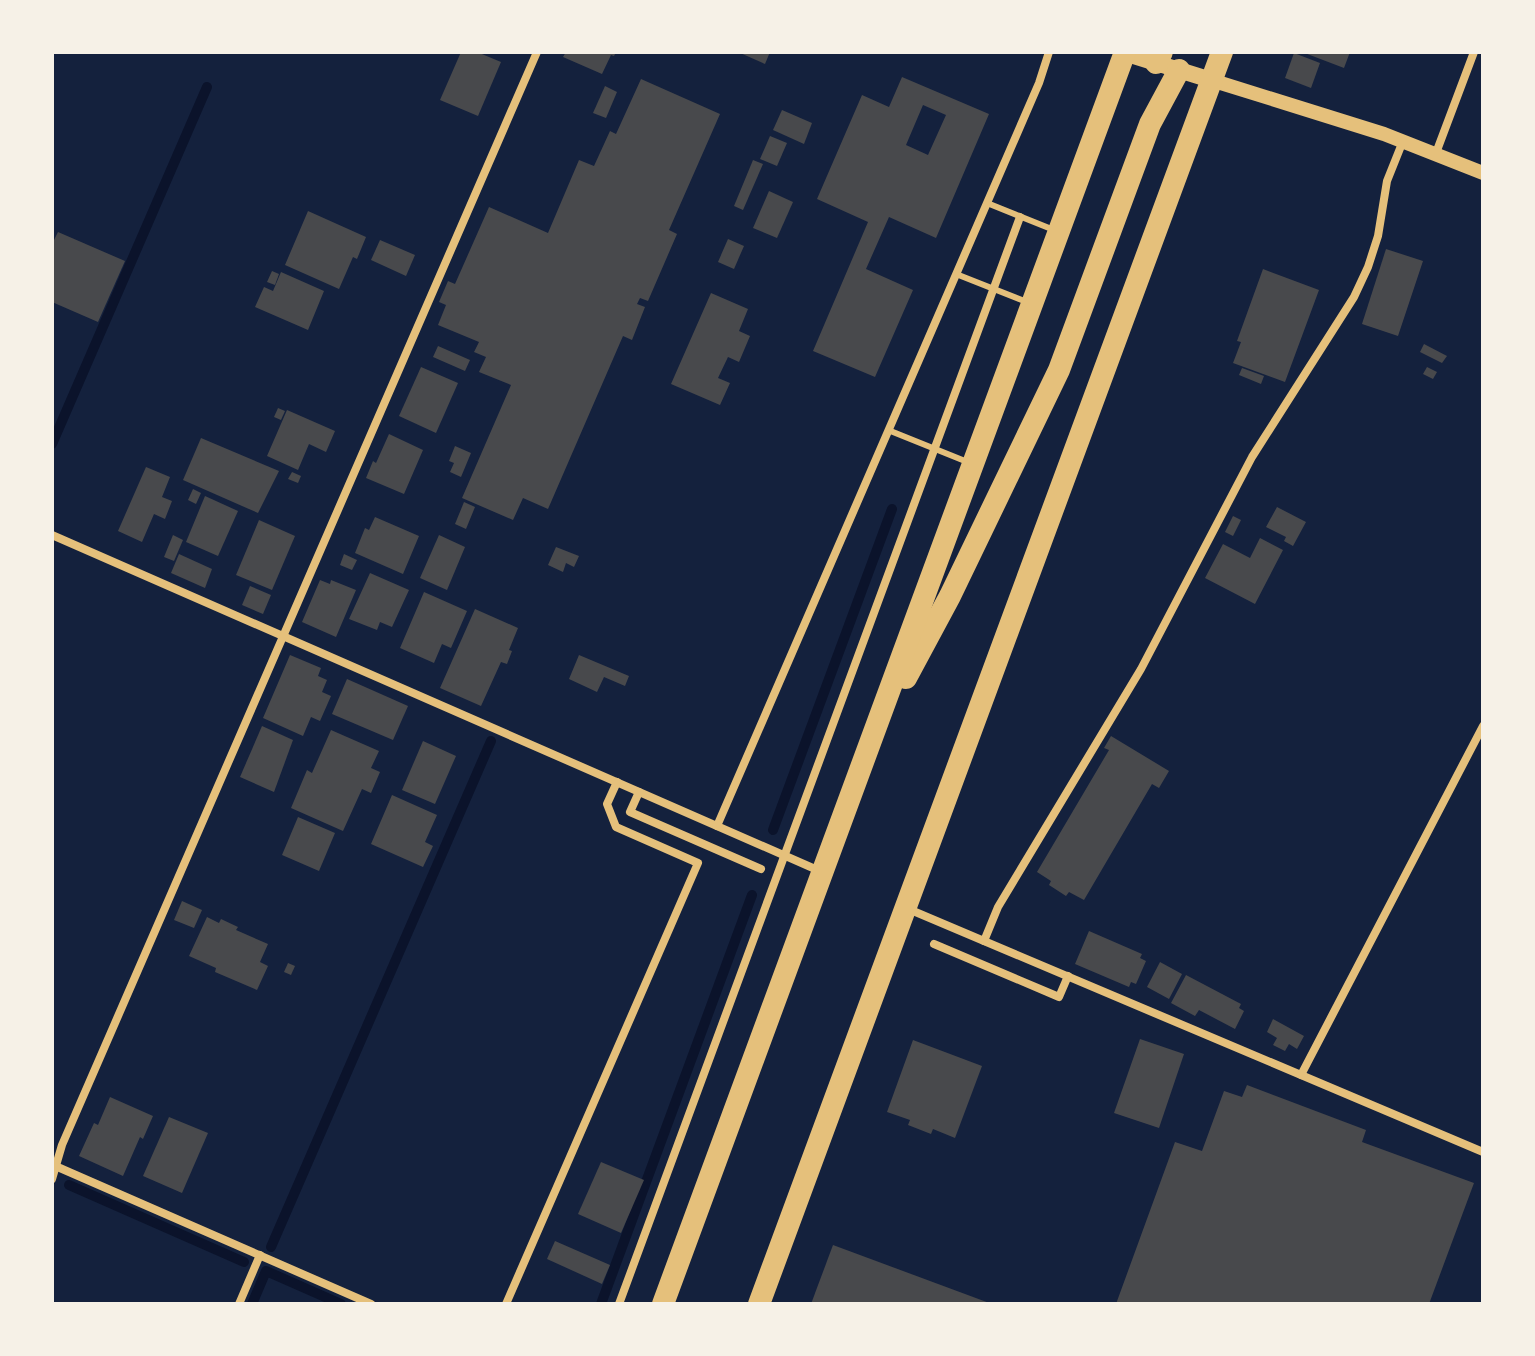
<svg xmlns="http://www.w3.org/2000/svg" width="1535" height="1356" viewBox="0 0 1535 1356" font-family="'Exo 2',sans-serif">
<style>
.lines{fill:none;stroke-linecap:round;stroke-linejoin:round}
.stream{stroke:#0b132b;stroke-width:10}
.building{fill:#48494c;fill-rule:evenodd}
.service{stroke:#e5c07b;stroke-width:6}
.minor{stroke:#e5c07b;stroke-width:8}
.tertiary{stroke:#e5c07b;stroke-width:14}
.secondary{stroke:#e5c07b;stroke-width:16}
.trunk{stroke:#e5c07b;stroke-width:22}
</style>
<rect width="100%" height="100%" fill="#14213d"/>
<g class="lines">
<g class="stream">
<polyline points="52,444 207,87"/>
<polyline points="773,830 892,509"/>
<polyline points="69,1185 244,1262"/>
<polyline points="271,1247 491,741"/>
<polyline points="252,1304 266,1271 341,1304"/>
<polyline points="601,1304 752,895"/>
</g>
</g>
<g class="building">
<polygon points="461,52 477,52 501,62 478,116 440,100"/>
<polygon points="566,52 616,52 614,56 611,55 602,74 563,57"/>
<polygon points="738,52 770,52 765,64"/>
<polygon points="1302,52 1350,52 1344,68"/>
<polygon points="1294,53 1320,63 1311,88 1285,78"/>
<path d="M902 77 989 114 936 238 889 217 866 269 913 290 875 377 813 351 868 222 817 199 862 95 889 107ZM923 105 946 115 928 155 906 145Z"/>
<polygon points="641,79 720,114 669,230 677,234 648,301 640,298 637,304 645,307 632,340 623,336 548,509 523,498 513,520 462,498 511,385 479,372 486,357 474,352 479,342 438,325 446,305 439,302 448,281 455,284 489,207 548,233 579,160 594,166 610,131 616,134"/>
<polygon points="605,86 617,92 606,118 593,113"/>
<polygon points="782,110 812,123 804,144 773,130"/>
<polygon points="770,136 787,143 777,166 760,159"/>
<polygon points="753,160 763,164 743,210 734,206"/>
<polygon points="769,191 793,202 777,238 753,228"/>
<polygon points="308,211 366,237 357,259 353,257 339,289 285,265"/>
<polygon points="58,232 125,261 98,322 52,302 52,244"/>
<polygon points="728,239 744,246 734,269 718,262"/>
<polygon points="380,240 415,255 406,276 371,260"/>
<polygon points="1386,249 1423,261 1398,336 1362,324"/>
<polygon points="1263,269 1319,290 1285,382 1233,363 1241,342 1237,341"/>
<polygon points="272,271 279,274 275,285 267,282"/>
<polygon points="281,272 324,291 308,330 255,307 264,287 273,291"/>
<polygon points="711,293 748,309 739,331 750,336 739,362 728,357 718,378 730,383 720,405 671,384"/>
<polygon points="1424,344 1447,356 1442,363 1420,352"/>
<polygon points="438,346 470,360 465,371 433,357"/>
<polygon points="421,367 458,383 436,433 399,416"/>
<polygon points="1427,367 1437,372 1433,379 1423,374"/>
<polygon points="1242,368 1264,376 1261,384 1239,375"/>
<polygon points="278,408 285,411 281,420 274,417"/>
<polygon points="287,410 335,431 326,452 309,444 298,470 267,456"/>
<polygon points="389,434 423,450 404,494 366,478 373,461 376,463"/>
<polygon points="201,438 279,471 258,513 183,480"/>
<polygon points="455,446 471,453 461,477 450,472 454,463 449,461"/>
<polygon points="146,467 170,477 162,497 172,501 165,519 154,514 142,542 118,531"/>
<polygon points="292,472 301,476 298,483 288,479"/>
<polygon points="193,489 201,493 196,504 188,500"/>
<polygon points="205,496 238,511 218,556 186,542"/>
<polygon points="464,502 475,507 466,529 455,524"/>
<polygon points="1277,507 1306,522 1293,546 1284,541 1286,537 1266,527"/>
<polygon points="1233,516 1241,520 1233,536 1225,532"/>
<polygon points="375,517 419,536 403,574 355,553 365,528 369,530"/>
<polygon points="259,520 295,536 272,590 236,575"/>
<polygon points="173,535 183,540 174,561 164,557"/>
<polygon points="439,535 465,547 447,590 420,578"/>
<polygon points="1260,538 1283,550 1255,604 1205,578 1223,544 1250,558"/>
<polygon points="556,547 579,556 574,567 566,563 563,572 548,565"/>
<polygon points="179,554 212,569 205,588 171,573"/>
<polygon points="344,554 357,560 352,570 340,565"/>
<polygon points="370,573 409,590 392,627 380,622 377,630 349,619"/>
<polygon points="320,580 330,584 331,580 356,590 336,637 302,622"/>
<polygon points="250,586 271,595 263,614 242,605"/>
<polygon points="424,592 467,611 451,648 442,644 434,663 400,648"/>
<polygon points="475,609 518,628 509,650 512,651 507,664 501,662 481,706 440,688"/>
<polygon points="290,655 321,668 318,676 327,680 322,692 331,696 320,721 311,717 303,736 263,718"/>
<polygon points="579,655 629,676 625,686 604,677 597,692 569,679"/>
<polygon points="347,679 408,706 393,740 332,714"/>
<polygon points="262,726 293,740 274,792 240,777"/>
<polygon points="331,730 379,751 371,768 380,772 371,793 362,789 343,831 291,808 307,770 312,773"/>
<polygon points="1111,736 1169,771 1159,788 1152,784 1084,900 1069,892 1066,896 1049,885 1051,881 1037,872 1109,750 1104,748"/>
<polygon points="423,741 456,756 435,804 402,790"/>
<polygon points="392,795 437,815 425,842 433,846 423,867 371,844"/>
<polygon points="298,817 335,833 319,871 282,855"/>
<polygon points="182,901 202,910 194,928 174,920"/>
<polygon points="207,917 219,923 221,919 238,927 236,930 268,944 260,962 268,966 257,990 215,972 216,968 189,956"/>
<polygon points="1089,931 1142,954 1140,958 1146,961 1136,984 1131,982 1129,987 1075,964"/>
<polygon points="1160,962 1182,974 1169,999 1147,987"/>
<polygon points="288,963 295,966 291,975 284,972"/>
<polygon points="1186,975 1241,1004 1239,1008 1244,1011 1235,1029 1199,1010 1195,1016 1171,1003"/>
<polygon points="1273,1019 1304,1036 1297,1049 1289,1044 1285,1051 1273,1045 1277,1038 1267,1032"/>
<polygon points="1140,1039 1184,1054 1159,1128 1114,1113"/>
<polygon points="913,1040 982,1066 955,1138 933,1129 931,1134 908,1125 910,1120 887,1112"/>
<polygon points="1247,1085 1366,1130 1362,1142 1474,1183 1429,1304 1116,1304 1175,1142 1202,1151 1224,1091 1242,1097"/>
<polygon points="110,1097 153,1116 143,1139 140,1137 123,1176 79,1156 94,1123 98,1125"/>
<polygon points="169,1117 208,1133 182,1193 143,1176"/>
<polygon points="601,1162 644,1180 621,1233 578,1214"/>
<polygon points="555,1241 610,1265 602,1284 547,1259"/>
<polygon points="833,1245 992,1304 811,1304"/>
</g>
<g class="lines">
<g class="service">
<polyline points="987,203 1054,230"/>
<polyline points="956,274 1027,302"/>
<polyline points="888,430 970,463"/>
</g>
<g class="minor">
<polyline points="1436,153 1474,52"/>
<polyline points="52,535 822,872"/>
<polyline points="639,792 630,812 761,869"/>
<polyline points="717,826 1039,83 1049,52"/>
<polyline points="906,908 1483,1152"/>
<polyline points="984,941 998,907 1141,669 1252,457 1354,297 1368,267 1378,236 1387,181 1403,141"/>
<polyline points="934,944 1059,997 1068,976"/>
<polyline points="1301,1075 1483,726"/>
<polyline points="53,1165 371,1304"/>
<polyline points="52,1179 62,1145 537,52"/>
<polyline points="239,1304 260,1255"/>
<polyline points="506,1304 698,863 616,827 607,804 617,782"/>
<polyline points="619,1304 1020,217"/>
</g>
<polyline class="tertiary" points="1211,80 1384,134 1483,173"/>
<polyline class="secondary" points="1121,52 1211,80"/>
<g class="trunk">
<polyline points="1156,63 1162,52"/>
<polyline points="906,678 950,596 1059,370 1150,124 1179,70"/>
<polyline points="663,1304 1125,52"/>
<polyline points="759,1304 1222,52"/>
</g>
</g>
<rect width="1535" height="1356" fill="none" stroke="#f6f1e7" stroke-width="108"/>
</svg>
